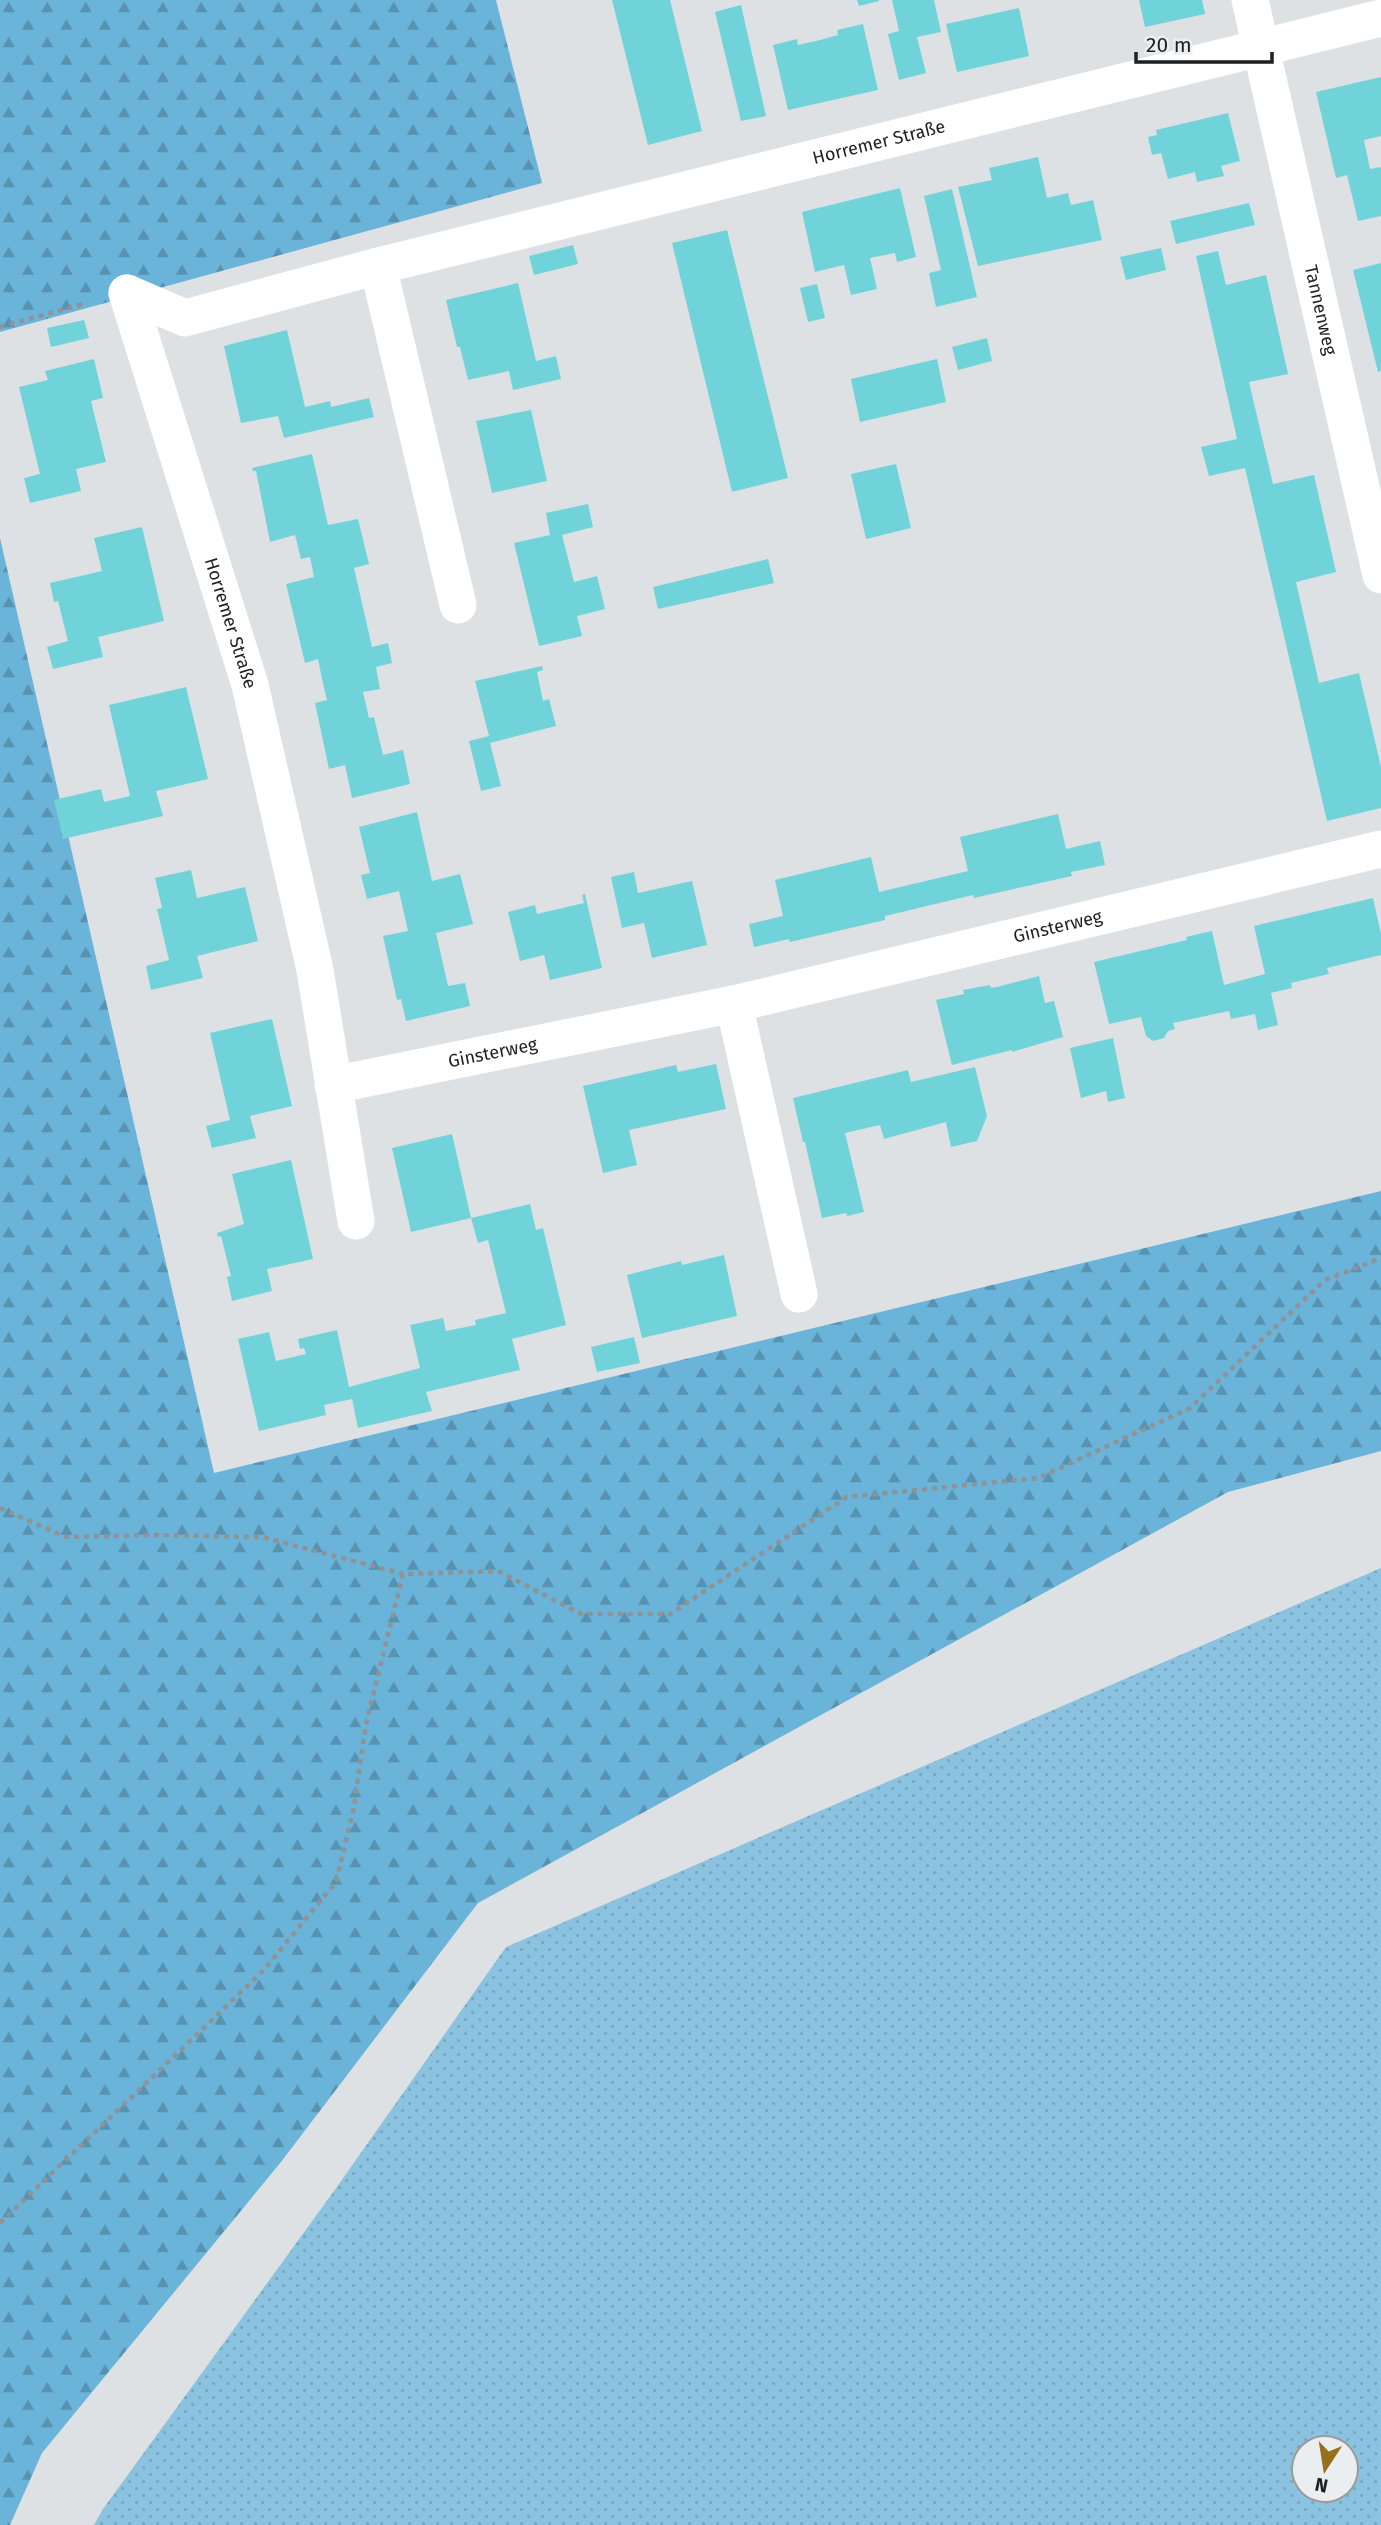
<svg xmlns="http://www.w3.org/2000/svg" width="1381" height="2525" viewBox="0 0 1381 2525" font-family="'Fira Sans',sans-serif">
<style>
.grass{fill:url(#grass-dots);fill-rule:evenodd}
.forest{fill:url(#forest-firs)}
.building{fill:#71d3da}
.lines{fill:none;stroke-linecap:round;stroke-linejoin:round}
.path{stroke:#909294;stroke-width:4.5;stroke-dasharray:5 5;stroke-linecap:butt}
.street{stroke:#fff;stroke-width:37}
.labels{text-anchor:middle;stroke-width:5;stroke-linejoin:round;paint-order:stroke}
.street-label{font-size:18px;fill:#1e1f20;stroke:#ebeef0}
</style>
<defs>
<pattern id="grass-dots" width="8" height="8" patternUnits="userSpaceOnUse" patternTransform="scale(1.75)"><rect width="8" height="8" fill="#8bc2df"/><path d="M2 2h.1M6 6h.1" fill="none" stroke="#78a6bf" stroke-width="1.8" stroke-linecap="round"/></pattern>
<pattern id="forest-firs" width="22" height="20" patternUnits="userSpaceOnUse" patternTransform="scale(1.75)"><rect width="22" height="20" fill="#6ab4da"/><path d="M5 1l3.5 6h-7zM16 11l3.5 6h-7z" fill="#5792b0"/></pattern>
</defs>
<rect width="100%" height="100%" fill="#dde1e3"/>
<path class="grass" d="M1381 1568V2525H94L103 2509 334 2191 506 1947ZM1304 2448H1346V2490H1304Z"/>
<g class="forest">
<polygon points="0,0 496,0 542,183 0,332"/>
<polygon points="0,538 214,1473 1381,1191 1381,1451 1228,1492 478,1903 281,2162 42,2453 10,2525 0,2525"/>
</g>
<g class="building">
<polygon points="612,0 670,0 702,131 648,145"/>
<polygon points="857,0 879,0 879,1 859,6"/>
<polygon points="892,0 934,0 941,32 917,37 926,73 899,80 888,34 899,31"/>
<polygon points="1139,0 1202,0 1205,14 1145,27"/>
<polygon points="741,5 766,116 741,121 715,12"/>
<polygon points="1019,8 1029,56 957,72 946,24"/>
<polygon points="863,24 878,90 788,110 773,45 797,39 798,45 820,40 838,35 837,30"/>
<polygon points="1381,77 1381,136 1364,140 1370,169 1381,167 1381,216 1358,221 1347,175 1336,178 1316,92"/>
<polygon points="1228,113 1240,161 1221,166 1224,176 1197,182 1195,172 1168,179 1161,153 1152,155 1148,137 1157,135 1156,130"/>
<polygon points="1038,157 1047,198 1068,193 1071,205 1093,200 1102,240 978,266 958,187 992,180 989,168"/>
<polygon points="900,188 916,257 897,262 895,253 870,258 877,289 851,295 844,265 815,272 802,212"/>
<polygon points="952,189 977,297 936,307 929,273 941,270 924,196"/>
<polygon points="1249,203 1255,225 1176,244 1170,221"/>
<polygon points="727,230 788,478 732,492 672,243"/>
<polygon points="573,245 578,264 534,275 529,256"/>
<polygon points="1161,248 1166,270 1126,280 1120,257"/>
<polygon points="1218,251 1226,285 1266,275 1288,374 1249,382 1273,484 1314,475 1336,572 1296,582 1319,683 1359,673 1381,767 1381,808 1327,821 1245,468 1209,476 1201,447 1237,439 1196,256"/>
<polygon points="1381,263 1381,371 1378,372 1353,270"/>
<polygon points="518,283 536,361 556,356 561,379 513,390 509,371 468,380 460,347 457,347 446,300"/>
<polygon points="817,284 825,318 808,322 800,288"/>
<polygon points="84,320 89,338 51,347 47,328"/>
<polygon points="287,330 305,407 330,401 331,407 369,398 374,417 284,438 278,416 241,423 224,346"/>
<polygon points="987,338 992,361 958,370 952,347"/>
<polygon points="94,359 103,398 91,401 106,462 76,469 81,491 30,503 24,478 40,474 19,387 48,380 45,371"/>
<polygon points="937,359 946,402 860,422 851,379"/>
<polygon points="531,410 547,481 492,493 476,421"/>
<polygon points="312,454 328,525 358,519 369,564 354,568 372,647 388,643 392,663 376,667 380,689 363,692 369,718 374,717 383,755 403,750 410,784 352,798 345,765 329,769 315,703 327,700 322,679 318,659 305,663 286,584 314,577 310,557 301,559 295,535 270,542 256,471 253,471 252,468"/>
<polygon points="896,464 911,528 866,539 851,474"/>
<polygon points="588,504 593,527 562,535 574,582 597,576 605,609 577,616 582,636 539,646 514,543 550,535 546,513"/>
<polygon points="142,527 164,621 98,637 103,657 53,669 47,647 68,641 58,601 54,602 50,583 102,571 94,538"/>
<polygon points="768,559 774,583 658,609 653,587"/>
<polygon points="542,666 543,670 537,672 543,701 549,699 556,726 490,743 501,786 481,791 469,741 489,736 475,681"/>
<polygon points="186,687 208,779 156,791 163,816 63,839 54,800 101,789 104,802 130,796 109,705"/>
<polygon points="417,812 432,881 460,874 473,924 436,933 448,986 465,983 470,1006 406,1021 401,999 397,1000 383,936 408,931 399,891 367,899 361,875 370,873 359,827"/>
<polygon points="1058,814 1066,849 1100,841 1105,865 1071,872 1072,876 974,898 973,895 885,916 885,920 790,942 789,939 754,947 749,924 783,916 775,880 871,857 879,892 968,871 960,837"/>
<polygon points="191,870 197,898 245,887 258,941 197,956 203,978 151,990 146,966 169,960 157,909 162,908 155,878"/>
<polygon points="634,872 638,893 692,881 707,945 652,958 644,923 622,928 611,877"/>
<polygon points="585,894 602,968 550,980 544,955 520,961 508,912 535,905 537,914 584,903 582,895"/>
<polygon points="1373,898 1381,934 1381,955 1327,968 1329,974 1291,983 1292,988 1271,993 1278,1025 1258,1030 1255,1014 1231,1019 1229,1011 1173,1023 1175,1029 1168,1031 1164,1038 1153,1041 1146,1036 1141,1017 1109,1024 1094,962 1187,940 1186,937 1212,931 1224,985 1265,974 1254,926"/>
<polygon points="1039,976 1045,1003 1054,1001 1063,1037 1012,1052 1012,1050 952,1065 936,1000 964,994 963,990 990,985 991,988 997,987"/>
<polygon points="272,1019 292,1106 250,1116 256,1138 212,1148 206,1126 230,1120 210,1033"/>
<polygon points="1113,1038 1125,1098 1108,1102 1106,1091 1081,1098 1070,1048"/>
<polygon points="716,1064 726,1109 629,1130 637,1165 603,1173 583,1086 676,1065 678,1072"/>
<polygon points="975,1067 987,1116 977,1141 951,1147 946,1122 884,1139 880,1125 845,1133 864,1212 847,1216 846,1213 822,1218 805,1142 803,1142 793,1098 908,1070 911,1082"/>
<polygon points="452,1134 471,1218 411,1232 392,1148"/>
<polygon points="291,1160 313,1259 267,1269 272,1291 232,1301 227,1277 231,1276 221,1236 218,1237 217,1233 244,1224 232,1174"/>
<polygon points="530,1204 536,1230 543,1228 566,1325 512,1339 520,1370 426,1392 432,1411 358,1428 352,1399 324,1405 326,1415 259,1431 238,1339 269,1332 276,1361 306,1354 304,1348 300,1349 298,1339 337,1330 349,1387 420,1368 410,1325 443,1318 446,1331 476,1325 475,1320 506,1313 488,1240 478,1243 471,1218"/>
<polygon points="724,1255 737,1316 642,1338 627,1275 681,1261 682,1265"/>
<polygon points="634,1337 640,1363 597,1372 591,1347"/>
</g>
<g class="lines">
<g class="path">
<polyline points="0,327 87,303"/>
<polyline points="0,1508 66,1537 154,1535 262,1537 403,1574"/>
<polyline points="0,2223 263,1971 336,1882 353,1812 366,1724 403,1574 498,1571 581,1614 670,1614 847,1497 1038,1478 1190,1408 1325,1280 1381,1258"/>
</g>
<g class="street">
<path id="s1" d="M1250 0 1381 575"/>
<polyline points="378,266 458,605"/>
<path id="s2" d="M127 293 185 318 378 266 1381 18"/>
<path id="s3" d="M127 293 250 685 315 970 356 1221"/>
<polyline points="734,1004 799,1294"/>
<path id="s4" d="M333 1085 734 1004 1381 849"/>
</g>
</g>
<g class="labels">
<g class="street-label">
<text dy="6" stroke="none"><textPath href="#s2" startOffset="779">Horremer Straße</textPath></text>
<text dy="6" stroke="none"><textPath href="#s1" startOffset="318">Tannenweg</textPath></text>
<text dy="6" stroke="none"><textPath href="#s3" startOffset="346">Horremer Straße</textPath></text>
<text dy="6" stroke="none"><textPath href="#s4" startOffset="742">Ginsterweg</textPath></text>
<text dy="6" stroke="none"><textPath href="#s4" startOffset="163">Ginsterweg</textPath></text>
</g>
</g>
<g transform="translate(1325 2469) rotate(192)"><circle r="33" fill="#ebeef0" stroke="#999b9d" stroke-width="2"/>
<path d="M0-5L12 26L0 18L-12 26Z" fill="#97701b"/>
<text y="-10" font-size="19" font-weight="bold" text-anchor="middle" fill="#1e1f20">N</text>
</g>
<path d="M1136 52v10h136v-10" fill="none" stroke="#1e1f20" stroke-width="3.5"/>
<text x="1146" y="52" font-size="21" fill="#1e1f20" stroke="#ebeef0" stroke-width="5" paint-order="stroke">20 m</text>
</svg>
